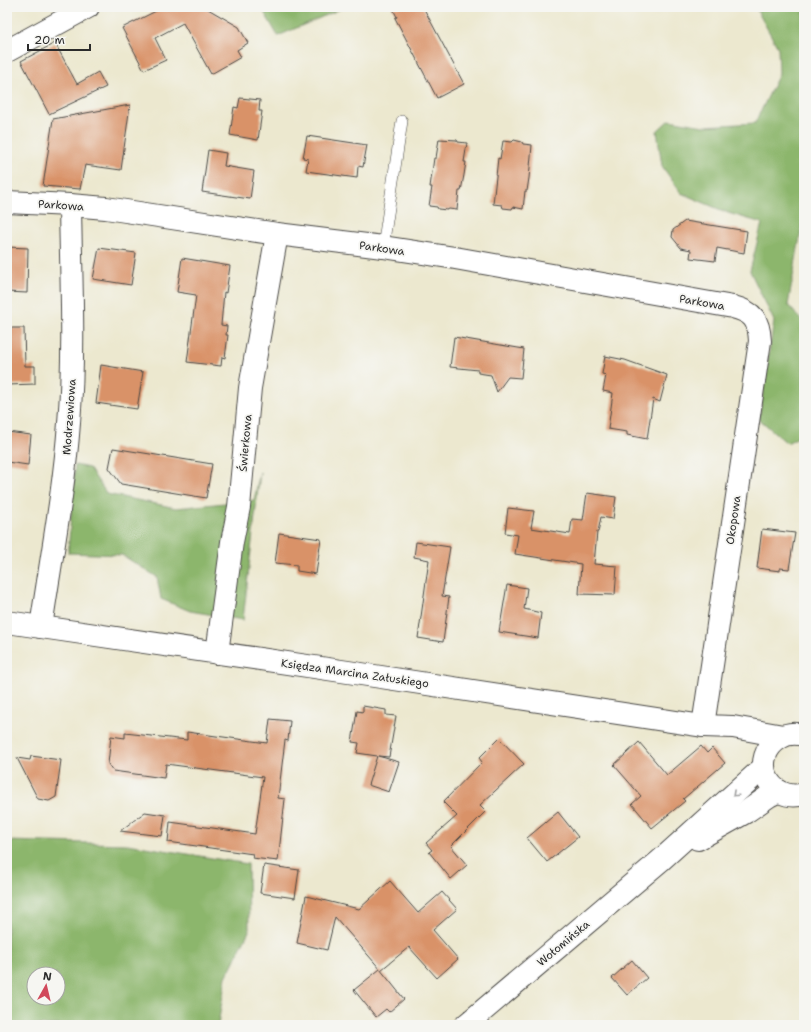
<svg xmlns="http://www.w3.org/2000/svg" width="811" height="1032" viewBox="0 0 811 1032" font-family="'Shantell Sans',sans-serif">
<style>
.forest{fill:#8cb66c;stroke:#5c704c;fill-rule:evenodd}
.building{fill:#d99267}
.lines{fill:none;stroke-linecap:round;stroke-linejoin:round}
.lane-casing{stroke:#484744;stroke-width:12}
.street-casing{stroke:#484744;stroke-width:24}
.secondary-casing{stroke:#484744;stroke-width:24}
.lane{stroke:#fff;stroke-width:11}
.street{stroke:#fff;stroke-width:22}
.secondary{stroke:#fff;stroke-width:22}
.oneway{stroke:#a0a0a0}
.labels{text-anchor:middle;stroke-width:3.5;stroke-linejoin:round;paint-order:stroke}
.street-label{font-size:11px;fill:#2b2b2b;stroke:#f6f6f2}
</style>
<rect width="100%" height="100%" fill="#f6f6f2"/>
<filter id="ink" filterUnits="userSpaceOnUse"><feTurbulence type="fractalNoise" baseFrequency=".025" numOctaves="2"/><feDisplacementMap in="SourceGraphic" scale="8" xChannelSelector="R" yChannelSelector="G"/><feConvolveMatrix kernelMatrix="1 2 1 2 8 2 1 2 1" color-interpolation-filters="sRGB"/></filter>
<filter id="wash" filterUnits="userSpaceOnUse"><feTurbulence type="fractalNoise" baseFrequency=".012" numOctaves="4" result="noise"/><feDisplacementMap in="SourceGraphic" scale="16" xChannelSelector="R" yChannelSelector="G"/><feGaussianBlur stdDeviation="0.9" result="paint"/><feColorMatrix in="noise" values="0 0 0 0 0 0 0 0 0 0 0 0 0 0 0 0 0 1.4 0 .05"/><feComposite in="paint" operator="in"/></filter>
<g filter="url(#wash)">
<rect width="100%" height="100%" fill="#ece8cf"/>
<g class="forest">
<polygon points="261,7 345,7 278,36"/>
<polygon points="756,7 804,7 804,214 788,305 804,323 804,434 787,443 759,419 774,321 750,271 762,223 728,213 681,193 662,166 657,131 669,120 704,126 755,123 779,74 778,48 759,14"/>
<polygon points="75,465 89,468 107,494 176,508 254,500 260,472 243,620 190,611 161,599 157,577 122,555 68,553"/>
<path d="M7 841 127 844 248 864 249 931 226 977 218 1025H7ZM34 974H58V998H34Z"/>
</g>
<g id="blocks">
<g class="building">
<polygon points="164,7 211,7 208,9 239,27 248,43 237,50 241,57 211,74 183,23 155,38 166,60 144,70 122,28"/>
<polygon points="392,7 423,7 464,84 437,98 395,18 397,17"/>
<polygon points="55,43 77,84 98,72 106,87 49,114 21,61"/>
<polygon points="240,98 260,100 259,111 262,111 258,140 230,135 234,107 238,108"/>
<polygon points="130,105 121,170 85,165 80,189 43,186 53,119"/>
<polygon points="307,136 367,145 363,167 358,166 357,178 306,171 308,159 303,158"/>
<polygon points="439,139 457,140 458,142 467,143 464,162 466,162 464,175 461,191 459,191 457,210 449,209 447,210 438,209 437,207 429,206 432,187 430,187 434,158 436,158"/>
<polygon points="514,140 522,142 523,144 532,145 529,178 527,191 525,191 523,209 513,207 512,209 503,208 502,205 493,204 498,158 500,159 503,141 512,142"/>
<polygon points="208,150 226,153 224,166 254,171 250,199 202,192"/>
<polygon points="685,221 747,231 744,253 717,248 715,261 690,258 691,250 681,248 672,237 673,230"/>
<polygon points="7,247 28,248 27,293 7,292"/>
<polygon points="99,248 136,253 131,285 93,279"/>
<polygon points="182,258 230,266 226,293 224,292 221,325 227,326 226,335 228,335 225,358 222,357 221,366 187,362 196,295 177,292"/>
<polygon points="7,328 24,328 25,366 35,366 35,384 8,385"/>
<polygon points="454,337 524,349 521,378 508,377 497,392 491,375 478,373 478,370 450,367"/>
<polygon points="605,356 625,360 667,375 660,402 653,399 647,439 627,435 627,432 608,429 613,393 603,391 606,375 602,374"/>
<polygon points="101,365 143,372 137,409 96,403"/>
<polygon points="7,432 31,435 28,465 7,462"/>
<polygon points="113,448 212,464 206,498 121,484 109,468"/>
<polygon points="587,493 616,497 613,519 601,517 598,532 597,532 594,564 617,566 615,595 579,594 581,564 515,554 518,535 505,533 508,508 534,511 531,528 570,534 572,519 583,520"/>
<polygon points="762,529 795,533 789,569 780,568 780,571 757,568"/>
<polygon points="279,533 321,539 316,574 297,571 297,565 275,563"/>
<polygon points="416,542 450,547 442,596 449,597 443,642 418,638 429,560 414,557"/>
<polygon points="507,585 527,588 524,609 541,613 538,638 499,632"/>
<polygon points="363,706 386,710 386,715 396,716 389,757 378,756 399,762 389,792 368,785 377,756 357,753 359,743 352,742 357,711 363,712"/>
<polygon points="270,719 290,721 288,741 285,740 278,798 285,799 278,861 252,858 253,854 168,842 170,822 255,834 263,777 166,764 164,778 113,771 108,764 111,736 125,738 125,733 187,740 187,732 267,743"/>
<polygon points="499,738 524,764 480,805 486,811 451,846 467,865 451,879 429,852 432,850 426,843 457,816 443,802 482,762 479,758"/>
<polygon points="639,742 667,775 701,746 707,753 712,748 725,763 683,799 685,801 652,828 632,804 641,796 614,765"/>
<polygon points="31,756 61,760 56,797 49,801 38,799 17,758 30,760"/>
<polygon points="145,812 165,815 162,836 120,831"/>
<polygon points="558,812 578,837 547,862 527,838"/>
<polygon points="264,865 299,870 295,898 260,893"/>
<polygon points="390,881 418,913 442,892 457,909 433,930 458,959 437,978 409,947 381,970 335,917 327,950 297,943 306,896 359,909"/>
<polygon points="632,960 647,978 627,995 612,978"/>
<polygon points="380,969 404,999 389,1012 386,1009 376,1017 354,990"/>
</g>
</g>
</g>
<g filter="url(#ink)">
<use href="#blocks" fill-opacity="0" stroke="#484744" stroke-width="1"/>
<g class="lines">
<g class="lane-casing">
<polyline id="lane" points="383,247 402,121"/>
</g>
<g class="street-casing">
<g id="street">
<polyline points="7,51 88,7"/>
<path d="M7 202 70 205 106 208 277 234 383 247 455 258 733 307C753 312 759 320 760 341L703 726"/>
<path d="M41 627C51 559 64 491 69 423 75 350 71 277 70 205"/>
<polyline points="217,653 232,542 239,507 250,388 277,234"/>
</g>
</g>
<g class="secondary-casing">
<g id="secondary">
<polyline points="7,622 348,672 703,726 733,727 783,736"/>
<path d="M804 735C796 733 787 733 780 738 748 757 768 804 804 794"/>
<polyline points="698,839 746,812 769,796 779,791"/>
<polyline points="466,1025 661,860 764,767"/>
</g>
</g>
<use href="#lane" class="lane"/>
<use href="#street" class="street"/>
<use href="#secondary" class="secondary"/>
</g>
<defs><path id="oneway-chevron" d="M-2-3.5L2.5 0L-2 3.5" fill="none" stroke-width="1.6" stroke-linecap="round" stroke-linejoin="round"/></defs>
<use class="oneway" href="#oneway-chevron" transform="translate(735 794) rotate(137)"/>
</g>
<g class="labels">
<g class="street-label">
<text transform="translate(61 205) rotate(4)" y="4">Parkowa</text>
<text transform="translate(382 248) rotate(8)" y="4">Parkowa</text>
<text transform="translate(702 302) rotate(10)" y="4">Parkowa</text>
<text transform="translate(69 417) rotate(-86)" y="4">Modrzewiowa</text>
<text transform="translate(245 443) rotate(-85)" y="4">Świerkowa</text>
<text transform="translate(733 520) rotate(-82)" y="4">Okopowa</text>
<text transform="translate(355 673) rotate(8)" y="4">Księdza Marcina Załuskiego</text>
<text transform="translate(563 943) rotate(-40)" y="4">Wołomińska</text>
</g>
</g>
<rect width="811" height="1032" fill="none" stroke="#f6f6f2" stroke-width="24"/>
<g transform="translate(46 986) rotate(8)"><circle r="19" fill="#f6f6f2" stroke="#a5a5a2"/>
<path d="M0-3L7 15L0 10L-7 15Z" fill="#d1495b"/>
<text y="-6" font-size="11" font-weight="bold" text-anchor="middle" fill="#2b2b2b">N</text>
</g>
<path d="M28 44v6h62v-6" fill="none" stroke="#2b2b2b" stroke-width="2"/>
<text x="34" y="44" font-size="12" fill="#2b2b2b" stroke="#f6f6f2" stroke-width="3" paint-order="stroke">20 m</text>
</svg>
